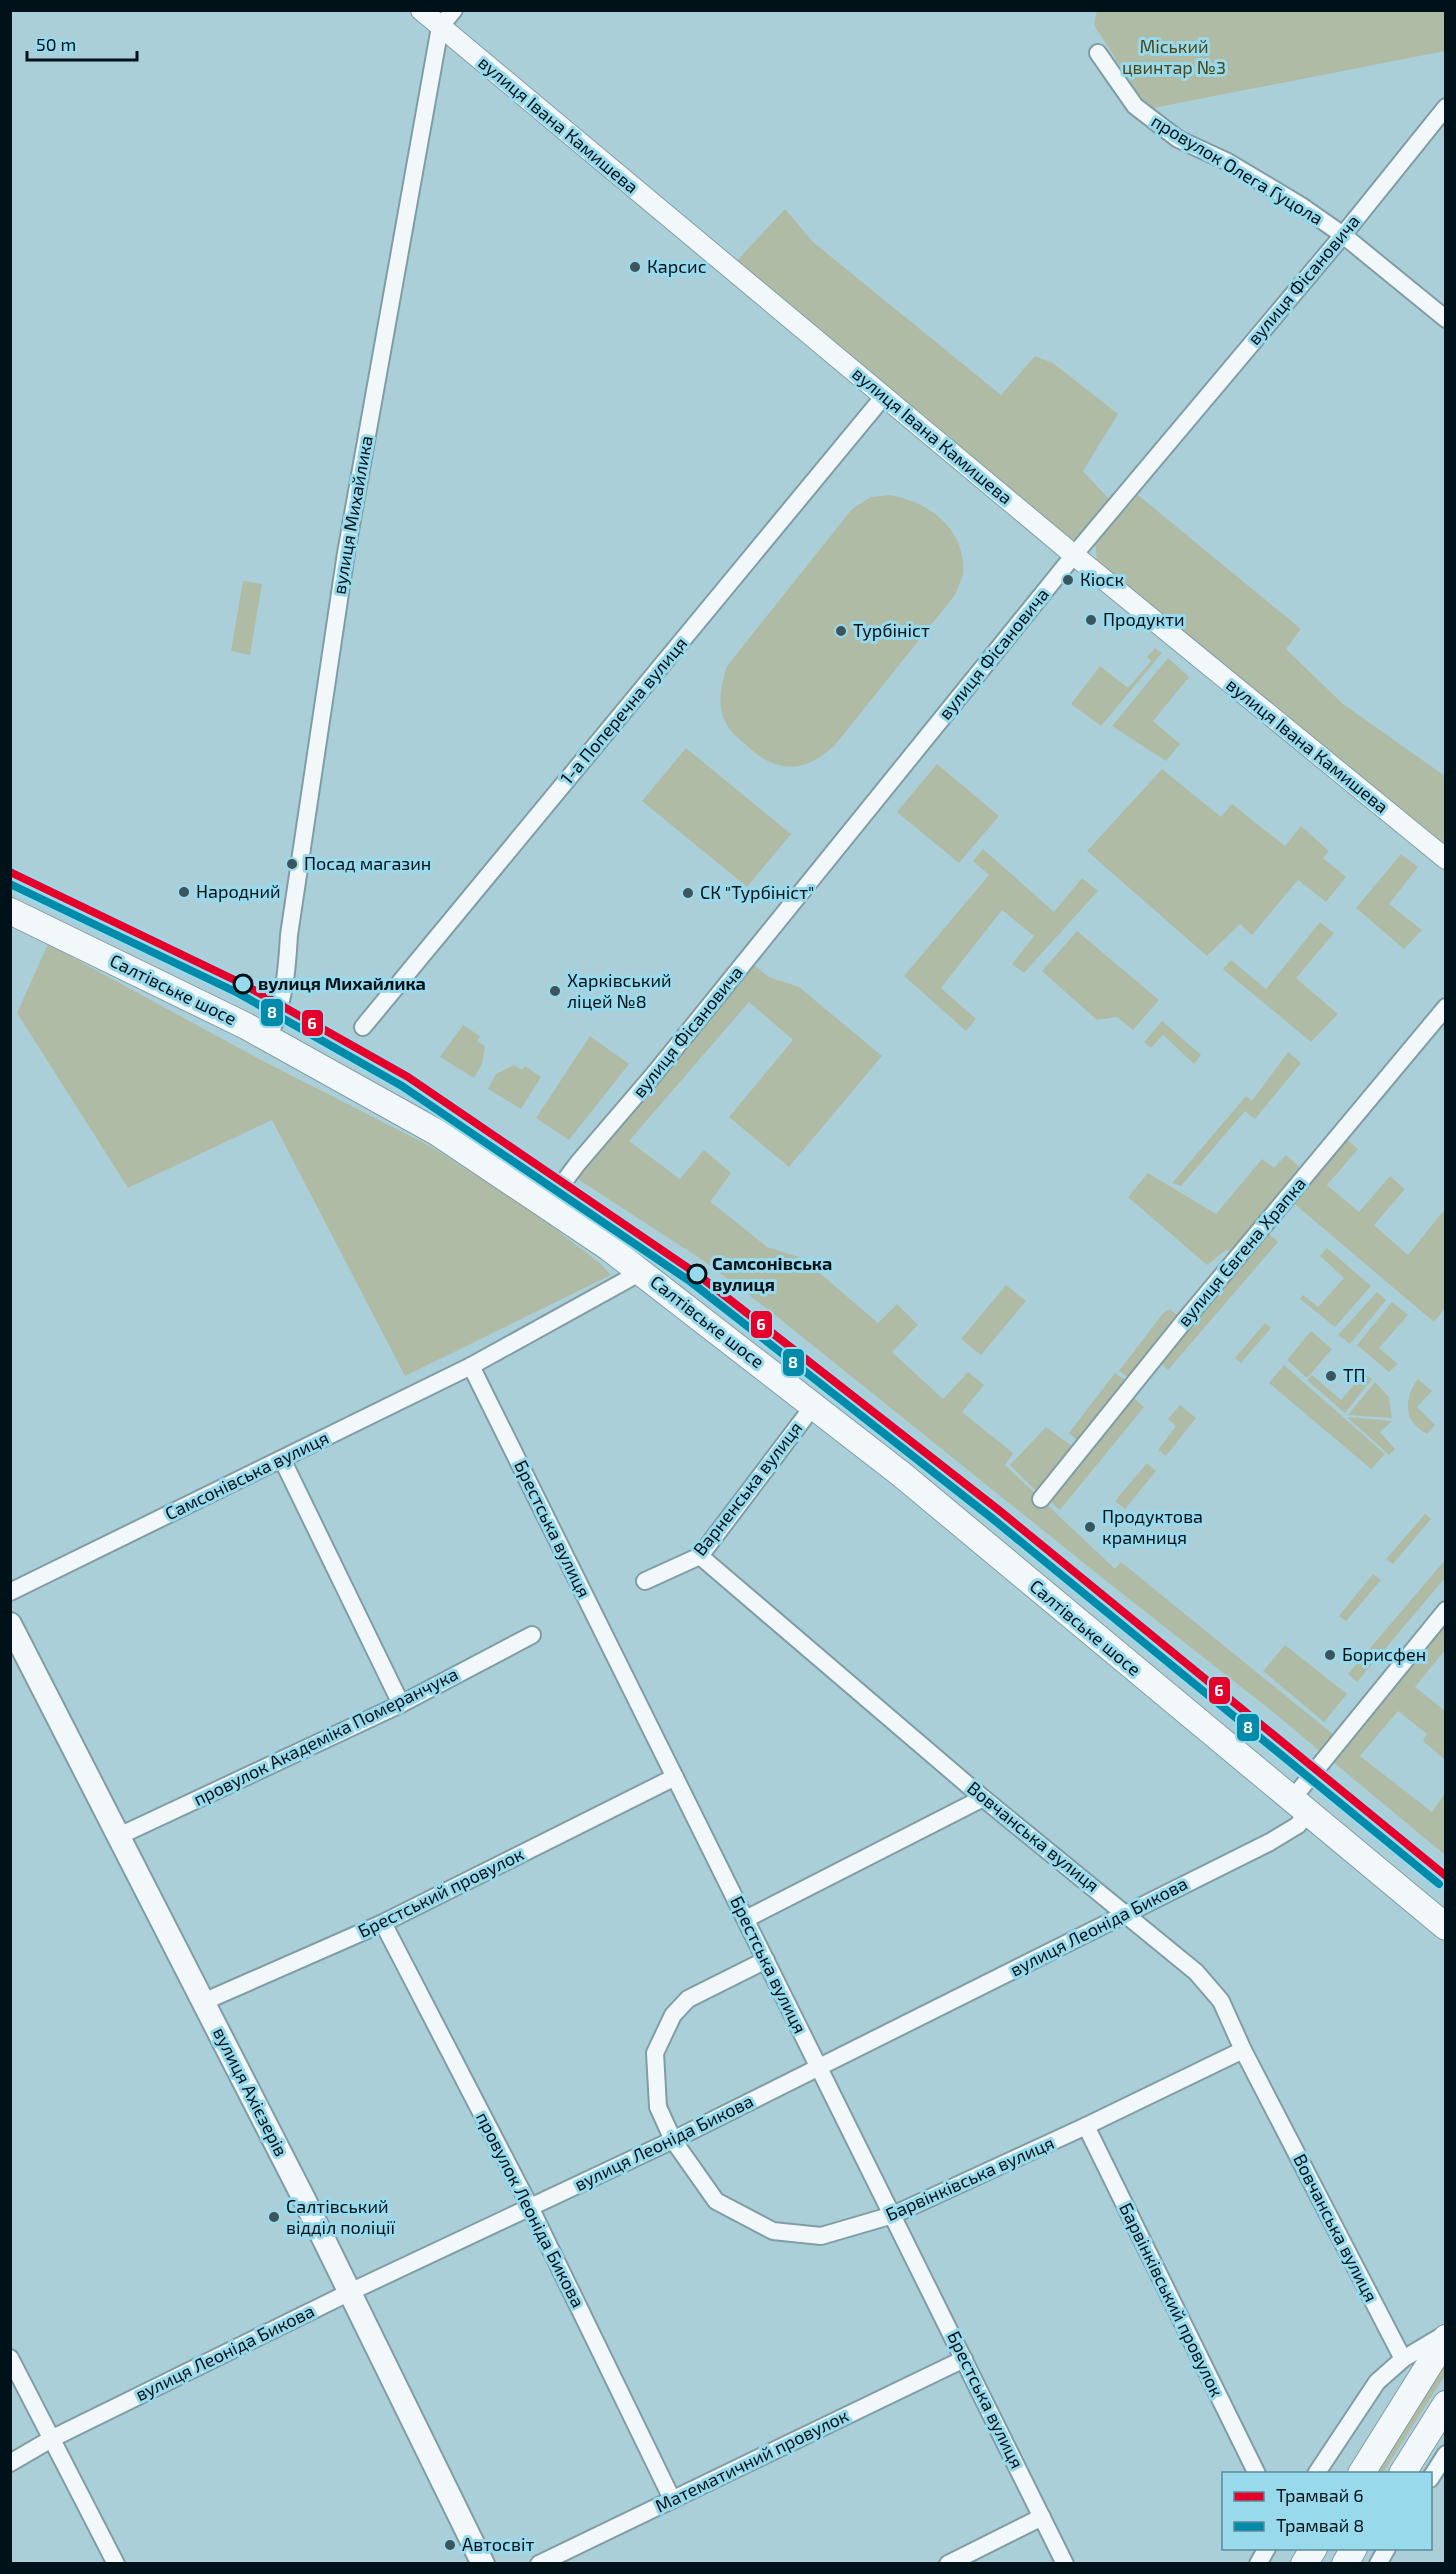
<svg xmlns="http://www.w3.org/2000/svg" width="1456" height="2574" viewBox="0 0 1456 2574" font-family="'Exo 2',sans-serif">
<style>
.green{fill:#b0bba6}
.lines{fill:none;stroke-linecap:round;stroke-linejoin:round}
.minor-casing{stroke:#809da5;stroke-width:20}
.tertiary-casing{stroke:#809da5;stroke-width:22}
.secondary-casing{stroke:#809da5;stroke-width:26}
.primary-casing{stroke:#809da5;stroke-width:28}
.minor{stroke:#f2f8f9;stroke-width:16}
.tertiary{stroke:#f2f8f9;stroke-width:20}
.secondary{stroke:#f2f8f9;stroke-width:22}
.primary{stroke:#f2f8f9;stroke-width:26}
.tram-1-casing{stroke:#98daec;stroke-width:12}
.tram-2-casing{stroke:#98daec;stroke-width:12}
.tram-1{stroke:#e4002b;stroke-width:8}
.tram-2{stroke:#008baa;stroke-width:8}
.poi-dot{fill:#3c545c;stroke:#98daec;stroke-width:2}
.stop-dot{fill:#98daec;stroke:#001219;stroke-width:3}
.labels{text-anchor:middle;stroke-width:6;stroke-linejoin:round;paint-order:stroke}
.park-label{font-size:18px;fill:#514613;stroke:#98daec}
.street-label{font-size:18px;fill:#001219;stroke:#98daec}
.poi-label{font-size:18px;fill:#001219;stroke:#98daec;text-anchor:start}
.stop-label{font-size:18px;font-weight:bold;fill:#001219;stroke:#98daec;text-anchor:start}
.line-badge{stroke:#98daec;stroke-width:2}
.badge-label{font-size:16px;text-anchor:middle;font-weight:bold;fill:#fff}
</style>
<rect width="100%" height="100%" fill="#abcfd9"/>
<g class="green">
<polygon points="1097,10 1445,11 1445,51 1148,109 1094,25"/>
<polygon points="785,209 813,242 1001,395 1035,356 1053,363 1118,414 1083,471 1109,499 1082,534 1066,548 730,268"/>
<path d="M890 495C929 502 966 529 963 573 962 580 958 588 955 595L835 745C805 774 776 774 746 745 738 738 729 731 725 721 716 703 722 683 727 666L852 509 871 497Z"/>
<polygon points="1138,495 1301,629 1286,649 1343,704 1445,776 1445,859 1251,689 1097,560 1095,544"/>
<polygon points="243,581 262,584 250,655 231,651"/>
<polygon points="1155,648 1162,653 1101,726 1071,704 1100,666 1128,688 1151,661 1147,657"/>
<polygon points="1168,658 1189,677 1153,721 1180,744 1166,761 1112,726"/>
<polygon points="686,748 791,834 747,887 642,801"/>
<polygon points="937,764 999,816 959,863 897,812"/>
<polygon points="1162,769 1221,817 1232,804 1285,846 1301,826 1329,851 1323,858 1346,877 1326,902 1298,880 1252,935 1240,924 1207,956 1087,851"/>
<polygon points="983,849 1054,912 1082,878 1098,891 1024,973 1012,964 1034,936 1002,910 941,988 976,1019 966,1031 904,976 989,875 973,861"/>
<polygon points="1401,854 1418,867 1389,904 1422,930 1404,949 1356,908"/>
<polygon points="1320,922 1334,933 1296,978 1338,1014 1311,1042 1223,969 1231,960 1266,989"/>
<polygon points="1077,931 1159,1000 1133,1030 1117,1017 1097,1020 1042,971"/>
<polygon points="48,944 259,1059 430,1146 537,1215 601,1264 611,1275 405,1376 272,1120 128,1188 17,1013"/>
<polygon points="750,962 769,977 799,987 882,1056 789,1167 729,1117 793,1040 749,1002 629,1141 680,1179 704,1150 731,1173 710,1202 716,1206 767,1247 802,1258 878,1323 897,1304 918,1325 892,1352 943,1399 968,1372 984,1385 962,1412 1013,1453 1005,1465 1115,1569 1121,1562 1345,1744 1445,1623 1445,1650 1415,1687 1445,1711 1445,1760 1423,1741 1427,1734 1398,1711 1360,1756 1432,1812 1445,1793 1445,1855 1273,1712 1105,1580 770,1311 704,1261 573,1176"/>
<polygon points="1162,1021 1201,1055 1194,1064 1163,1035 1151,1048 1144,1042"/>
<polygon points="463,1025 480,1036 477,1041 485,1046 482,1064 474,1078 440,1057"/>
<polygon points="590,1036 629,1064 569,1140 536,1118"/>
<polygon points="1288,1052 1301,1063 1255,1119 1245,1111 1181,1186 1172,1183 1246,1096 1252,1101"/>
<polygon points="514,1065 522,1070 525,1066 541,1077 521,1109 488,1089 496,1074"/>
<polygon points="1345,1138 1358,1149 1327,1185 1359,1212 1390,1176 1405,1189 1374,1225 1408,1255 1445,1209 1445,1308 1434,1322 1291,1201"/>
<polygon points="1286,1155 1304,1171 1235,1251 1226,1250 1207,1265 1128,1197 1148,1173 1216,1214 1262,1159 1274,1168"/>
<polygon points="1268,1233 1278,1242 1168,1370 1159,1361"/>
<polygon points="1327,1248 1371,1286 1335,1327 1300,1299 1303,1295 1318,1307 1344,1278 1320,1256"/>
<polygon points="1006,1285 1026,1301 981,1355 961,1339"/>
<polygon points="1377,1292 1386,1300 1350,1344 1338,1335"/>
<polygon points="1392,1302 1408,1315 1379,1348 1398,1364 1389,1372 1357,1345"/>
<polygon points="1170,1309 1183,1320 1132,1380 1119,1371 1164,1312"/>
<polygon points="1265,1323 1271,1328 1241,1363 1235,1358"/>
<polygon points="1311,1331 1332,1349 1307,1378 1287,1360"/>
<polygon points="1284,1365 1385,1454 1371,1469 1269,1383"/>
<polygon points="1115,1373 1131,1384 1082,1445 1069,1433"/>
<polygon points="1364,1373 1372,1379 1345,1413 1307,1380 1312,1375 1341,1400"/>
<path d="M1418 1379 1432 1391 1417 1407 1435 1425 1427 1434C1422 1431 1415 1426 1412 1421 1404 1408 1409 1390 1418 1379Z"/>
<polygon points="1375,1382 1389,1397 1392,1418 1348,1415"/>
<polygon points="1133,1397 1144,1407 1060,1510 1049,1501"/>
<polygon points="1180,1405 1196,1418 1166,1456 1158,1450 1176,1426 1168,1419"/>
<polygon points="1347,1417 1392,1421 1380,1432 1395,1449 1389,1455"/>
<polygon points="1046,1427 1076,1449 1040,1495 1010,1465"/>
<polygon points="1147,1463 1156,1471 1125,1509 1115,1501"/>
<polygon points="1425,1514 1431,1519 1393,1564 1386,1559"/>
<polygon points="1445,1560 1445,1578 1357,1682 1348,1674"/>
<polygon points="1373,1574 1381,1580 1346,1621 1339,1616"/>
<polygon points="1285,1645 1347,1694 1324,1722 1263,1671"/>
<polygon points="1445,2361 1445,2375 1383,2473 1374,2474"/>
</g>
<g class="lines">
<g class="minor-casing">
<g id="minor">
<polyline points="1098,53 1135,106 1178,139 1228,162 1300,205 1343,235 1446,319"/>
<polyline points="363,1027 884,396"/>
<path d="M268 1038C284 1004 287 972 289 935L346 553 440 27 454 10"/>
<polyline points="547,1204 578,1163 655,1073 1074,555 1343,235 1446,107"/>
<polyline points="471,1366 1065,2564"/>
<polyline points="282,1459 401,1704"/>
<polyline points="1041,1499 1185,1320 1446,1007"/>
<polyline points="700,1556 983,1798 1196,1972 1221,2001 1243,2050 1403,2359"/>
<polyline points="645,1581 700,1556 814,1405"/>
<polyline points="10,1592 471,1366 641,1272"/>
<polyline points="1293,1798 1446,1610"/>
<polyline points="119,1836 401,1704 532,1635"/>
<polyline points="746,1919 983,1798"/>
<polyline points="383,1923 530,2207 672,2499"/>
<polyline points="766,1960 688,1999 673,2015 655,2053 658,2107 673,2140 716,2201 773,2231 821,2236 893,2215 1086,2126 1243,2050"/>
<polyline points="203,2002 383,1923 675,1777"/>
<polyline points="1086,2126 1257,2474"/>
<polyline points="10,2358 116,2564"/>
<polyline points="10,2463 53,2438 350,2292 673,2140 1270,1842 1298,1825 1308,1811"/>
<polyline points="1316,2474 1377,2382 1403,2359 1445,2334"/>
<polyline points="1430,2479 1446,2454"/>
<polyline points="539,2564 964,2359"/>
<polyline points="948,2564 1042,2517"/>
<polyline points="1258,2564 1267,2548"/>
<polyline points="1378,2564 1387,2548"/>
</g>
</g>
<g class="tertiary-casing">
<polyline id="tertiary" points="421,10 1074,555 1446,859"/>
</g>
<g class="secondary-casing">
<polyline id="secondary" points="10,1624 304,2199 483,2564"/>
</g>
<g class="primary-casing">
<g id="primary">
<polyline points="10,911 246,1026 438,1133 608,1247 901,1474 1446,1927"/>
<polyline points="1361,2474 1446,2338"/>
<polyline points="1402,2474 1446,2404"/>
<polyline points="1304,2564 1314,2548"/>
<polyline points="1345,2564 1354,2548"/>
</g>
</g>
<use href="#minor" class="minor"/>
<use href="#tertiary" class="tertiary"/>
<use href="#secondary" class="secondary"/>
<use href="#primary" class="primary"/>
<g class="tram-1-casing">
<polyline id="tram-1" points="10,872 243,984 408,1077 697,1274 1000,1511 1446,1876"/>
</g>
<g class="tram-2-casing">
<polyline id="tram-2" points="10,884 238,993 402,1086 691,1282 993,1519 1439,1884"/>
</g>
<use href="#tram-1" class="tram-1"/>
<use href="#tram-2" class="tram-2"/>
</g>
<g class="poi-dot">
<circle cx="635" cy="267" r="6"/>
<circle cx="1068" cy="580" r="6"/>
<circle cx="1091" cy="620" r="6"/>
<circle cx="841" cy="631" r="6"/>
<circle cx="292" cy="864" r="6"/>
<circle cx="184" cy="892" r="6"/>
<circle cx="688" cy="893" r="6"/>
<circle cx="555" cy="991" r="6"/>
<circle cx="1331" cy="1376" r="6"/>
<circle cx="1090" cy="1527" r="6"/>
<circle cx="1330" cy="1655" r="6"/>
<circle cx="274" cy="2217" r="6"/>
<circle cx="450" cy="2545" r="6"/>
</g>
<g class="stop-dot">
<circle cx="243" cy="984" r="9"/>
<circle cx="697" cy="1274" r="9"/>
</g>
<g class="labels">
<g class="park-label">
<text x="1174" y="53">Міський<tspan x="1174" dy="21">цвинтар №3</tspan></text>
</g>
<g class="street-label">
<text transform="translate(558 125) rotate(40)" y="6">вулиця Івана Камишева</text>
<text transform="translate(1237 170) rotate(31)" y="6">провулок Олега Гуцола</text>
<text transform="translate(1304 280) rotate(-50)" y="6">вулиця Фісановича</text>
<text transform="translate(932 436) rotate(40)" y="6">вулиця Івана Камишева</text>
<text transform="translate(353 515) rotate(-80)" y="6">вулиця Михайлика</text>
<text transform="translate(994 654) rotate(-51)" y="6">вулиця Фісановича</text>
<text transform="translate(624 711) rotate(-50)" y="6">1-а Поперечна вулиця</text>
<text transform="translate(1307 746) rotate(39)" y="6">вулиця Івана Камишева</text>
<text transform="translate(173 990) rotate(26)" y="6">Салтівське шосе</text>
<text transform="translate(688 1032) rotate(-51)" y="6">вулиця Фісановича</text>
<text transform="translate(1242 1252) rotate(-50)" y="6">вулиця Євгена Храпка</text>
<text transform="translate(707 1322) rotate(38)" y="6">Салтівське шосе</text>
<text transform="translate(247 1476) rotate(-26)" y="6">Самсонівська вулиця</text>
<text transform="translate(748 1489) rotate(-52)" y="6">Варненська вулиця</text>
<text transform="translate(552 1529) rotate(64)" y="6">Брестська вулиця</text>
<text transform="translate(1085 1628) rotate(40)" y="6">Салтівське шосе</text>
<text transform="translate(326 1737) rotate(-26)" y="6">провулок Академіка Померанчука</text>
<text transform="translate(1033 1837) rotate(39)" y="6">Вовчанська вулиця</text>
<text transform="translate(441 1893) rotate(-26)" y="6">Брестський провулок</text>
<text transform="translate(1099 1927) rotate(-27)" y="6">вулиця Леоніда Бикова</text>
<text transform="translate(768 1965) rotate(64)" y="6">Брестська вулиця</text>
<text transform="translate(250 2092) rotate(63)" y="6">вулиця Ахієзерів</text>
<text transform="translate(664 2143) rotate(-26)" y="6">вулиця Леоніда Бикова</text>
<text transform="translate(970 2179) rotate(-24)" y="6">Барвінківська вулиця</text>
<text transform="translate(530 2210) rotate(63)" y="6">провулок Леоніда Бикова</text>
<text transform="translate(1335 2228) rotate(63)" y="6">Вовчанська вулиця</text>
<text transform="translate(1171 2300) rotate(64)" y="6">Барвінківський провулок</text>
<text transform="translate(225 2353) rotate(-26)" y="6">вулиця Леоніда Бикова</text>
<text transform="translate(985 2400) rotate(64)" y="6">Брестська вулиця</text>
<text transform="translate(752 2461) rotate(-26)" y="6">Математичний провулок</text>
</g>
<g class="poi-label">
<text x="647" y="273">Карсис</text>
<text x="1080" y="586">Кіоск</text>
<text x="1103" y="626">Продукти</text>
<text x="853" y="637">Турбініст</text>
<text x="304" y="870">Посад магазин</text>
<text x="196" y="898">Народний</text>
<text x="700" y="899">СК "Турбініст"</text>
<text x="567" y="987">Харківський<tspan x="567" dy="21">ліцей №8</tspan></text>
<text x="1343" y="1382">ТП</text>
<text x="1102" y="1523">Продуктова<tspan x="1102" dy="21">крамниця</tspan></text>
<text x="1342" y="1661">Борисфен</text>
<text x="286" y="2213">Салтівський<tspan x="286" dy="21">відділ поліції</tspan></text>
<text x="462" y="2551">Автосвіт</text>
</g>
<g class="stop-label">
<text x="258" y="990">вулиця Михайлика</text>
<text x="712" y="1270">Самсонівська<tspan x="712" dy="21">вулиця</tspan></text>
</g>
</g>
<g class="line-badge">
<rect x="260" y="998" width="24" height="29" rx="6" fill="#008baa"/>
<rect x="301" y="1009" width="23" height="28" rx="6" fill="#e4002b"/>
<rect x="750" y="1310" width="23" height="29" rx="6" fill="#e4002b"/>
<rect x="782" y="1348" width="23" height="29" rx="6" fill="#008baa"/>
<rect x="1208" y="1676" width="23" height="29" rx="6" fill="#e4002b"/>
<rect x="1236" y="1713" width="24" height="29" rx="6" fill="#008baa"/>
</g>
<g class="badge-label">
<text x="272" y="1018">8</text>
<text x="312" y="1029">6</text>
<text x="761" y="1330">6</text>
<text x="793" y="1368">8</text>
<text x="1219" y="1696">6</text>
<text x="1248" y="1733">8</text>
</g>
<rect width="1456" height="2574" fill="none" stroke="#001219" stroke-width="24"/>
<rect x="1222" y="2472" width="210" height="78" fill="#98daec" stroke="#5b8a98" stroke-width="1.5"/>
<rect x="1234" y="2492" width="30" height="9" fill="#e4002b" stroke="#5b8a98" stroke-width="1.5"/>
<text x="1276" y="2502" font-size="18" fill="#001219">Трамвай 6</text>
<rect x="1234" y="2522" width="30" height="9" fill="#008baa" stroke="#5b8a98" stroke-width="1.5"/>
<text x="1276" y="2532" font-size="18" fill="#001219">Трамвай 8</text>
<path d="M27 51v9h110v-9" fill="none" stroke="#001219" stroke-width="3"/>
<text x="36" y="51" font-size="18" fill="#001219" stroke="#98daec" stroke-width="4.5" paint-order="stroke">50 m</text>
</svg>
